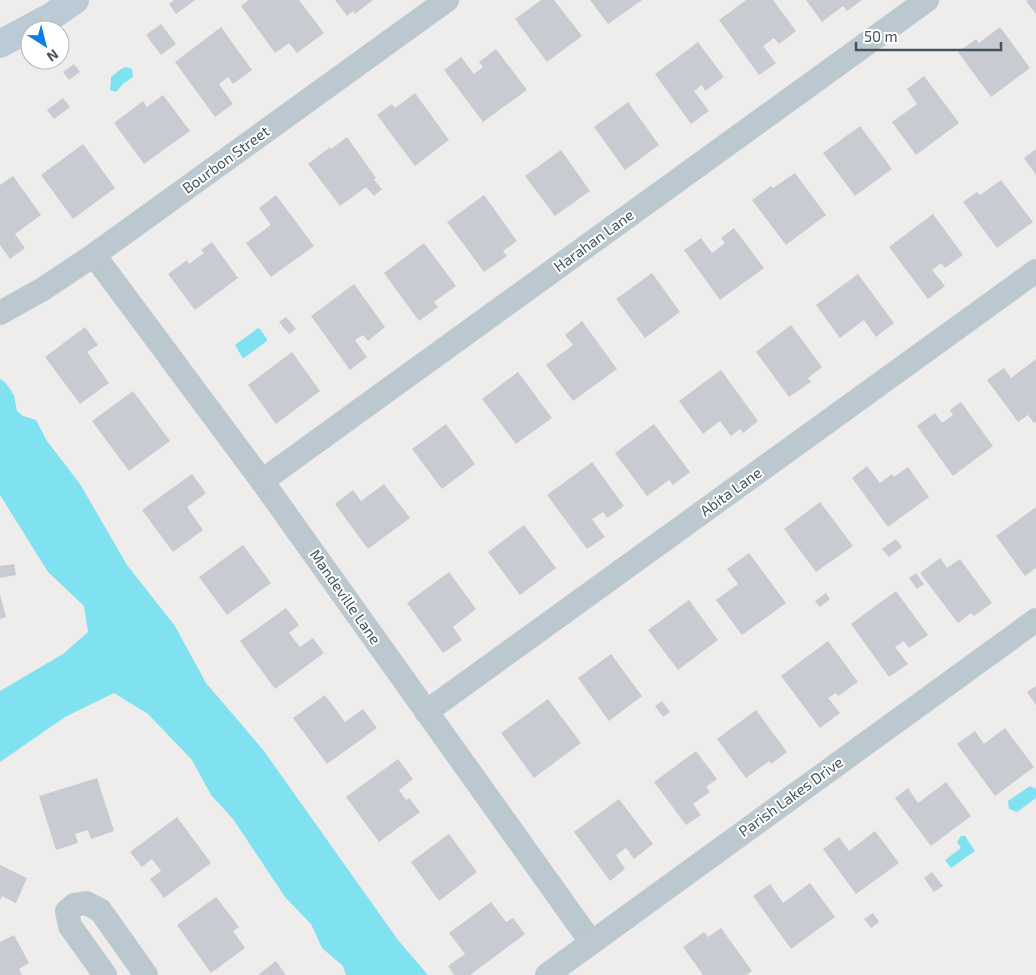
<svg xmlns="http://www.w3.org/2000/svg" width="1036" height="975" viewBox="0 0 1036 975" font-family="'Exo 2',sans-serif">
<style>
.water{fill:#80e2f1}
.building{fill:#c8ccd2}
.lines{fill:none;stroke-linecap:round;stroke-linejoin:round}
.street{stroke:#bbc8d0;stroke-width:24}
.secondary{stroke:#bbcad5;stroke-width:28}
.labels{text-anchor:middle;stroke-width:4;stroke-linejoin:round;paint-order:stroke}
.street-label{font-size:15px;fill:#43525b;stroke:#fff}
</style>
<rect width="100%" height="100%" fill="#efecec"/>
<g class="water">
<polygon points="126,67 132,69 133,77 123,84 116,92 110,90 111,77 121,69"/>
<polygon points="258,328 260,329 267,339 267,341 244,358 242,357 235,345"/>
<polygon points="0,379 5,382 14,395 17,411 23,416 36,420 47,441 80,484 127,565 175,626 206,683 264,751 398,940 428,975 346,975 343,966 322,948 311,924 285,897 233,819 211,795 192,760 148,714 114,693 65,717 0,762 0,691 63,654 88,632 84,606 48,572 0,495"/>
<polygon points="1030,786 1036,789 1036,798 1017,812 1009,809 1008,801"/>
<polygon points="961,836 965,836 975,851 951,868 945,860 961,848 957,842"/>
</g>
<g class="building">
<polygon points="174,0 195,0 176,14 169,4"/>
<polygon points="249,0 299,0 324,33 297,53 289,43 275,53 241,6"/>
<polygon points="335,0 373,0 355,14 353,11 347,16"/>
<polygon points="541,0 554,0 582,36 547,62 515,19"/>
<polygon points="590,0 642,0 608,24"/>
<polygon points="746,0 773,0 796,31 779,44 774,38 763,46 776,63 759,75 719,20"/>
<polygon points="806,0 862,0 847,11 843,6 822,22"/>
<polygon points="1028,0 1036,0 1036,14 1026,1"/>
<polygon points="161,24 176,44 161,55 146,35"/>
<polygon points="221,27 252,70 233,84 228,77 219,84 233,104 215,117 175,62"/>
<polygon points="1000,27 1030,68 991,97 958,52 976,39 979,43"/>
<polygon points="698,42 724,77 705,91 702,85 694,91 709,111 691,124 655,74"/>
<polygon points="496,49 527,90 483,122 444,70 461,57 474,74 483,67 479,62"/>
<polygon points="74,64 80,72 69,80 63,72"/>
<polygon points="924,76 959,123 916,155 892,122 917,104 907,89"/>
<polygon points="415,93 449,140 415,166 377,115 392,104 395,108"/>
<polygon points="163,95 190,131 144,164 114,123 143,101 147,107"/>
<polygon points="63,98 70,107 54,119 47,110"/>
<polygon points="628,102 659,145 625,170 594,127"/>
<polygon points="860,126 892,169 855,196 823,153"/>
<polygon points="347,137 376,178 374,180 382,189 374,196 366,187 340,206 308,164 330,147 331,149"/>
<polygon points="83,144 115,188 73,219 41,175"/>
<polygon points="1036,149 1036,175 1024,158"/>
<polygon points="561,150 590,191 555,216 525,176"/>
<polygon points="795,173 826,215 786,245 752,200 771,186 773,188"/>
<polygon points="13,176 41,215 15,234 25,248 10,259 0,245 0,185"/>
<polygon points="1001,180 1033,222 997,248 963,202 977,192 980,195"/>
<polygon points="276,195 314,246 271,277 246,243 271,225 259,208"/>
<polygon points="484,195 517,241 503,251 507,256 484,272 447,222"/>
<polygon points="933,214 963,255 945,268 941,263 932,270 945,286 928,299 889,247"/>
<polygon points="734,228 764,268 720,300 684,250 701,238 712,253 725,243 721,238"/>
<polygon points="212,242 238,278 195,310 168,274 187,260 189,264 204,253 201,250"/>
<polygon points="424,243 456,286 434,302 438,307 419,321 384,273"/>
<polygon points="652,273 680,312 645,338 616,299"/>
<polygon points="858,274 894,323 876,337 864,320 840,338 816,305"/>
<polygon points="354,284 385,327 368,341 363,335 355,340 367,357 350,370 311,316"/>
<polygon points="286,317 296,329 289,334 279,322"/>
<polygon points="582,321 617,369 573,401 546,365 573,345 565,335"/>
<polygon points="791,325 822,367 808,378 811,382 789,397 756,352"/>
<polygon points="85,327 98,345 87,352 109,383 80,404 45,357"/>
<polygon points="292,352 320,391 276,424 248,385"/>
<polygon points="1036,359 1036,422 1034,423 1028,415 1018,422 987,380 1004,368 1011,378"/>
<polygon points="721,370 758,421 743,433 740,429 731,436 720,421 703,434 679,401"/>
<polygon points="518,372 552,418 516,444 482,399"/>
<polygon points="133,391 170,441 129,471 92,421"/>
<polygon points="961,402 993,446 953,476 917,426 935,413 942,423 953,415 950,410"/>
<polygon points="446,424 475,464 442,489 412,449"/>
<polygon points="654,424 690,472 673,485 669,480 647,496 615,453"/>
<polygon points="592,462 624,506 607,518 603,512 592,519 605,537 587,549 547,495"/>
<polygon points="867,466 880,483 892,474 894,477 908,467 929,497 888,527 852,478"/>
<polygon points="192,474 206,493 187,507 203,530 173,552 142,510"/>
<polygon points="384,484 410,518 368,549 335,504 353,490 361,501"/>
<polygon points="820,502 853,546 816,572 784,529"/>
<polygon points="1036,507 1036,568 1025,576 996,536"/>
<polygon points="524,525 556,568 520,595 488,552"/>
<polygon points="896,539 902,547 889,557 882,549"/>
<polygon points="243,545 271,583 227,615 199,577"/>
<polygon points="749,553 786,603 742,635 716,600 738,584 727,569"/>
<polygon points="940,558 947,568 960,559 992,603 974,616 971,613 958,623 920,573"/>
<polygon points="14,564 16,575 0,578 0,566"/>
<polygon points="449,572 476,609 453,627 462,640 443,653 407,603"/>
<polygon points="916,573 924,584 917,589 909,578"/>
<polygon points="896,591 928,635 909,648 904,641 895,647 908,664 889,677 851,624"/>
<polygon points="826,593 830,599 820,607 815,601"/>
<polygon points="0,595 6,617 0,619"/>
<polygon points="689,600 718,640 678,670 648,630"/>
<polygon points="286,608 299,625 289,633 300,647 313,638 324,653 275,689 240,641"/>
<polygon points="828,641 858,682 838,696 836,693 828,698 840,713 820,728 781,676"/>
<polygon points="611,654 642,696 609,721 578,678"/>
<polygon points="1036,686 1036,705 1027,692"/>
<polygon points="325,695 345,722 363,709 377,728 327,764 293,718"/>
<polygon points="548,699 581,743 534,778 501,733"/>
<polygon points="662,701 670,712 663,717 655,706"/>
<polygon points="756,710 787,752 771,764 769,761 746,778 717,739"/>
<polygon points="1005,728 1034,767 995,796 957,744 975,731 984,744"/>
<polygon points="696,751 717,779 706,787 710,792 693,804 701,815 686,825 654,782"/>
<polygon points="398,759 413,779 399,790 406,800 409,798 420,812 379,842 346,797"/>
<polygon points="97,778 114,831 91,839 88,830 75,834 78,843 56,850 39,796"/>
<polygon points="946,782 971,816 931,846 895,798 908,788 918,803"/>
<polygon points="619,799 653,844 634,859 626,848 616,855 625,869 610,881 574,832"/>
<polygon points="177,817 211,863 164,898 150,879 161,871 152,859 142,867 130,852"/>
<polygon points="875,831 899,863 856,894 823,849 839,837 849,851"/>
<polygon points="449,834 477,872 439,901 411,862"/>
<polygon points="0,865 27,878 16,903 2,896 0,900"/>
<polygon points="932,872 943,886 934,892 924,878"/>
<polygon points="810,883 835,917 791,949 753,896 770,884 783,903"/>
<polygon points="216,897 239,927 233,931 245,948 211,973 177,925"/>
<polygon points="491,902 506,922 513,918 525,934 470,975 454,975 448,966 465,954 449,933"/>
<polygon points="873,913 879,922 871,928 864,919"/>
<polygon points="721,928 752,971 746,975 703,975 683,947 704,932 708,937"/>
<polygon points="14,935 29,963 19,969 22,975 0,975 0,942"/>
<polygon points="276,961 286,975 258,975"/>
</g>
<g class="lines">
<g class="street">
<polyline points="94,255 262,481 591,942"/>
<polyline points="0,313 43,289 94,255 447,0"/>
<polyline points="262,481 927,0"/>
<polyline points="426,712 1036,271"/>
<polyline points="105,975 70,926 67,911 74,905 86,903 100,910 146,975"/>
<polyline points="547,975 1036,620"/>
</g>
<polyline class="secondary" points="0,44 52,16 75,0"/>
</g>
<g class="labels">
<g class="street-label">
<text transform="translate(226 160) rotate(-36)" y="5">Bourbon Street</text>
<text transform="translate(594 241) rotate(-36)" y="5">Harahan Lane</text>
<text transform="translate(731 492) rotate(-36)" y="5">Abita Lane</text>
<text transform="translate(345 597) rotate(55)" y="5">Mandeville Lane</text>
<text transform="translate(791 797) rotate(-36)" y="5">Parish Lakes Drive</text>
</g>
</g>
<g transform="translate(45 45) rotate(144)"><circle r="24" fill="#ffffff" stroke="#b4babd"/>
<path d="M0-4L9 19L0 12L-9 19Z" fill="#0d7ee9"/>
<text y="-8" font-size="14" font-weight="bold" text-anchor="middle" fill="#43525b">N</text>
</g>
<path d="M856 42v8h145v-8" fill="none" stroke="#43525b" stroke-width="2.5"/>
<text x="864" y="42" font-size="15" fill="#43525b" stroke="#ffffff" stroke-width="4" paint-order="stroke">50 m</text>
</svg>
